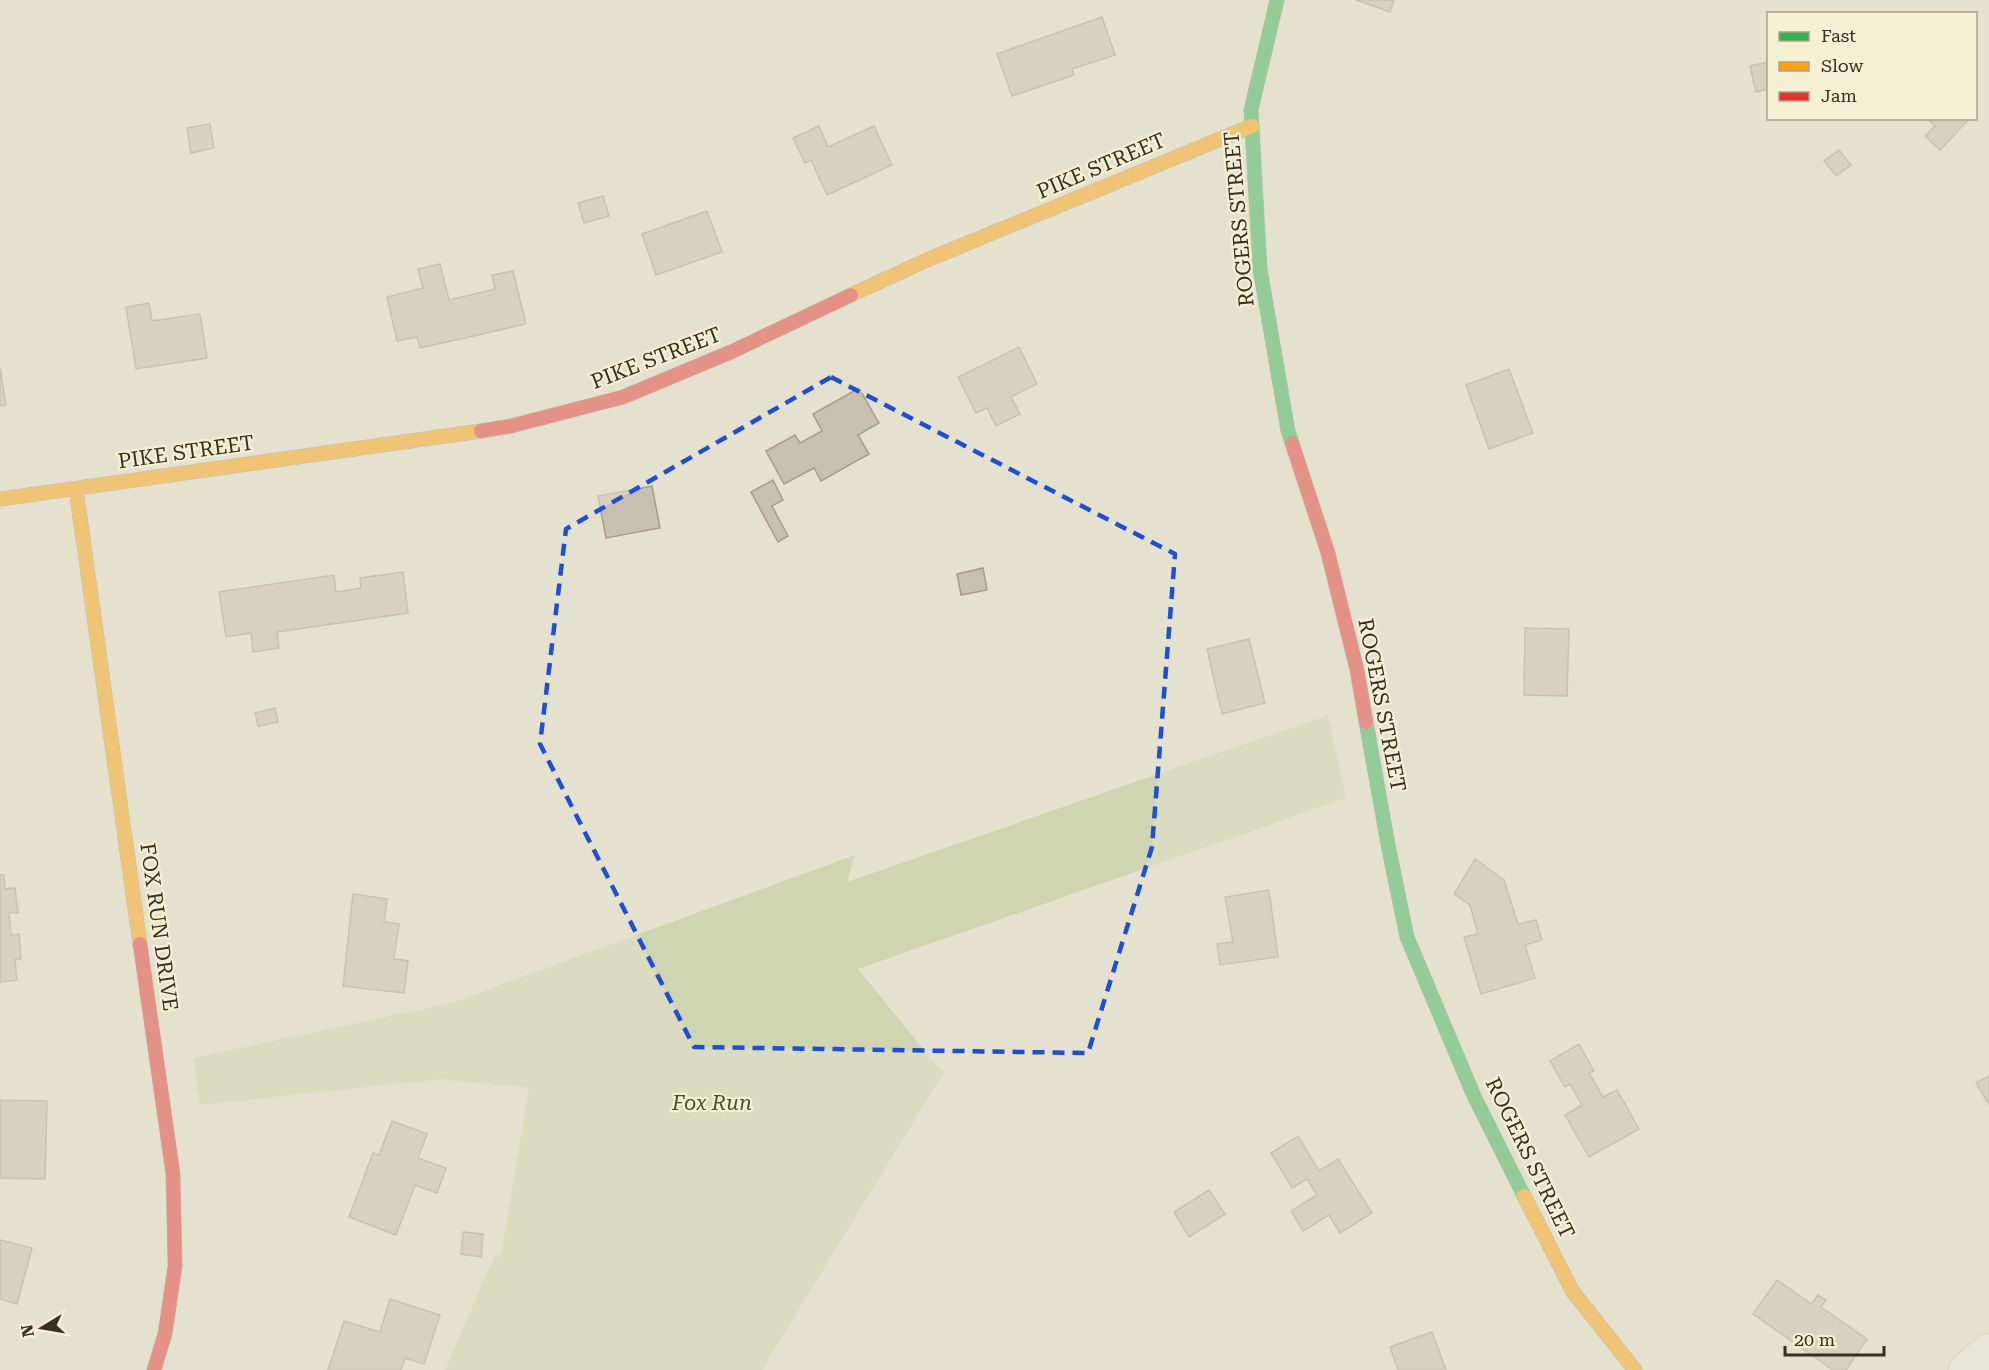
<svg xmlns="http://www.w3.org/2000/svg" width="1989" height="1370" viewBox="0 0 1989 1370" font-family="'Roboto Serif',serif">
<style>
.green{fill:#cfd5b0}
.building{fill:#c8bfae;stroke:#a49d8d;stroke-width:1.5}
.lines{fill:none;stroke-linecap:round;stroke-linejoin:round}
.street-casing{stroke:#a9a597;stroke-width:34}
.fast-casing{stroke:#999586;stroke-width:15}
.slow-casing{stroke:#999586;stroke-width:15}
.jam-casing{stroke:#999586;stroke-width:15}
.street{stroke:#eceadf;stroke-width:33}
.fast{stroke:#30b455;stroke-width:14}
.slow{stroke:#ff9f0a;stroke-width:14}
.jam{stroke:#e5322d;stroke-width:14}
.marked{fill:none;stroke:#1d4ed8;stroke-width:4.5;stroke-dasharray:12 8;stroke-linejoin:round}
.labels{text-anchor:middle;stroke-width:4.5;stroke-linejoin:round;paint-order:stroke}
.street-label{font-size:21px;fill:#382f1e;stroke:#f5f0d4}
.park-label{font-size:21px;font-style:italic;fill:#415425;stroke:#f5f0d4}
</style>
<rect width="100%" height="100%" fill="#e4e1ce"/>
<polygon class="green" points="1328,715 1346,798 858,969 937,1066 944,1072 762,1370 445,1370 494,1257 501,1257 529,1088 440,1079 200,1105 193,1058 451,1003 855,855 847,882"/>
<g class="building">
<polygon points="1356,0 1394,0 1390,12"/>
<polygon points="1102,17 1115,55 1072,69 1074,75 1012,96 997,54"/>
<polygon points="1768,62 1768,89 1756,92 1750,66"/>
<polygon points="1927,118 1970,118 1940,150 1925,136 1935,126"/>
<polygon points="210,124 214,148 191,153 187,128"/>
<polygon points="819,126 828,147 874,126 892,165 827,195 811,160 805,163 793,138"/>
<polygon points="1839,150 1851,165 1836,176 1824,161"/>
<polygon points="603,196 609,216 584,223 578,203"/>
<polygon points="707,211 722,252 656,275 642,234"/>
<polygon points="440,264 449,300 495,289 492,275 513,271 526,324 420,348 417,337 397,341 387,297 423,288 418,269"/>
<polygon points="149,303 152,321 200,314 207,358 136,369 126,307"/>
<polygon points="1019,347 1037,384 1011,397 1020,414 996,426 987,408 976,413 958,377"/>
<polygon points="0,367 6,405 0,406"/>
<polygon points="1509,369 1533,433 1489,449 1466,385"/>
<polygon points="859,388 879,423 858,435 869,454 821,481 814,468 784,484 766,451 795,435 800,443 822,431 813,414"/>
<polygon points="773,480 783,500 772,506 788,536 778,542 751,492"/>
<polygon points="652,486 660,528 606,538 598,496"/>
<polygon points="983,568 987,590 961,595 957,574"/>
<polygon points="403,572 408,613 277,632 279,648 253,652 251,633 226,637 219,592 334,575 336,592 361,588 360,578"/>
<polygon points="1525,628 1569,629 1567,696 1524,695"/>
<polygon points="1249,639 1265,703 1222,714 1207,649"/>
<polygon points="275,708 278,722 258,726 255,713"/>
<polygon points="1475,859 1504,880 1518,924 1536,920 1542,940 1525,945 1535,978 1481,994 1464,937 1478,934 1470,905 1454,894"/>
<polygon points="0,875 4,875 5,889 15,888 18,913 9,913 11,935 19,934 21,959 15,959 17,980 0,982"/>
<polygon points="1269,890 1278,957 1220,965 1217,944 1233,942 1225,897"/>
<polygon points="353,894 387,899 384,922 399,924 394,959 408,961 404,993 343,986"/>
<polygon points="1579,1044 1594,1071 1589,1073 1603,1097 1617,1090 1639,1129 1589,1157 1565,1115 1582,1105 1570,1084 1565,1087 1550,1061"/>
<polygon points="1989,1076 1989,1105 1976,1083"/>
<polygon points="0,1100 47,1101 45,1179 0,1178"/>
<polygon points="392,1121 427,1134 418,1158 446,1168 437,1193 415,1185 396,1235 349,1217 373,1153 379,1155"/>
<polygon points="1298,1136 1319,1171 1338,1159 1372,1213 1340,1233 1329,1215 1303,1231 1291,1211 1317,1195 1307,1179 1292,1188 1271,1153"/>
<polygon points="1209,1190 1225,1214 1189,1237 1174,1212"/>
<polygon points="463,1232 483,1234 481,1257 461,1254"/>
<polygon points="0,1240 32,1248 17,1304 0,1299"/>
<polygon points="1777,1280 1812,1304 1818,1295 1826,1300 1821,1307 1867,1339 1846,1370 1833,1370 1753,1314"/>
<polygon points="390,1299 440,1315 424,1364 405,1358 401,1370 328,1370 344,1321 380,1332"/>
<polygon points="1432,1332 1446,1370 1398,1370 1390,1347"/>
</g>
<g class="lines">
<g class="street-casing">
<polyline id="street" points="1965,1370 1989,1350"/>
</g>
<g class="fast-casing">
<g id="fast">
<polyline points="1277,0 1251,110 1260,269 1288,431 1292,443"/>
<polyline points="1366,722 1389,850 1407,937 1474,1096 1524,1196"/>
</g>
</g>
<g class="slow-casing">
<g id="slow">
<polyline points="851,295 927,260 1252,126"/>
<polyline points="76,489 140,944"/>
<polyline points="0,499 481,431"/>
<polyline points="1524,1196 1573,1292 1635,1370"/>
</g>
</g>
<g class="jam-casing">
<g id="jam">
<polyline points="481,431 511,426 623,397 731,352 851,295"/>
<polyline points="1292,443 1328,553 1357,670 1366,722"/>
<polyline points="140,944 173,1174 175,1266 165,1334 154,1370"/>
</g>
</g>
<use href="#street" class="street"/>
<use href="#fast" class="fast"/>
<use href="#slow" class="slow"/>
<use href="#jam" class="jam"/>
</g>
<path d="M0 0H1989V1370H0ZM831 377 1175 554 1152 847 1088 1053 694 1047 540 744 566 529Z" fill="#e4e1ce" fill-opacity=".55" fill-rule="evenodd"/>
<path class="marked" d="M831 377 1175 554 1152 847 1088 1053 694 1047 540 744 566 529Z"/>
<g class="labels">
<g class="street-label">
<text transform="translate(1101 166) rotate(-23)" y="7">PIKE STREET</text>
<text transform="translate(1239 219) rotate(-95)" y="7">ROGERS STREET</text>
<text transform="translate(656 358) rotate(-21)" y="7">PIKE STREET</text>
<text transform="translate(186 452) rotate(-8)" y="7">PIKE STREET</text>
<text transform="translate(1382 705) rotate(79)" y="7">ROGERS STREET</text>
<text transform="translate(159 927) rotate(82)" y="7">FOX RUN DRIVE</text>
<text transform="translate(1530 1158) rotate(64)" y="7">ROGERS STREET</text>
</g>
<g class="park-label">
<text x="712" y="1110">Fox Run</text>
</g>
</g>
<rect x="1767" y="12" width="210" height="108" fill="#f5f0d4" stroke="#a9a38b" stroke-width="1.5"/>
<rect x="1779" y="32" width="30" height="9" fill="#30b455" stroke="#a9a38b" stroke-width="1.5"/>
<text x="1821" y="42" font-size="18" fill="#382f1e">Fast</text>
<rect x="1779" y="62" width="30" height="9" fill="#ff9f0a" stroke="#a9a38b" stroke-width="1.5"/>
<text x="1821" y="72" font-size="18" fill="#382f1e">Slow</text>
<rect x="1779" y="92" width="30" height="9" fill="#e5322d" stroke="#a9a38b" stroke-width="1.5"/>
<text x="1821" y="102" font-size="18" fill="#382f1e">Jam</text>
<g transform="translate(42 1328) rotate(259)" stroke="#f5f0d4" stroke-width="4.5" paint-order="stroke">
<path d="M0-4.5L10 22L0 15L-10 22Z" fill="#382f1e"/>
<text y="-9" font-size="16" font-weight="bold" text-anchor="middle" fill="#382f1e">N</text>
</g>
<path d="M1785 1346v9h99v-9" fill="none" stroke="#382f1e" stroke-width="3"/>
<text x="1794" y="1346" font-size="18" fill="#382f1e" stroke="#f5f0d4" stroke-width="4.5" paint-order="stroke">20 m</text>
</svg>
